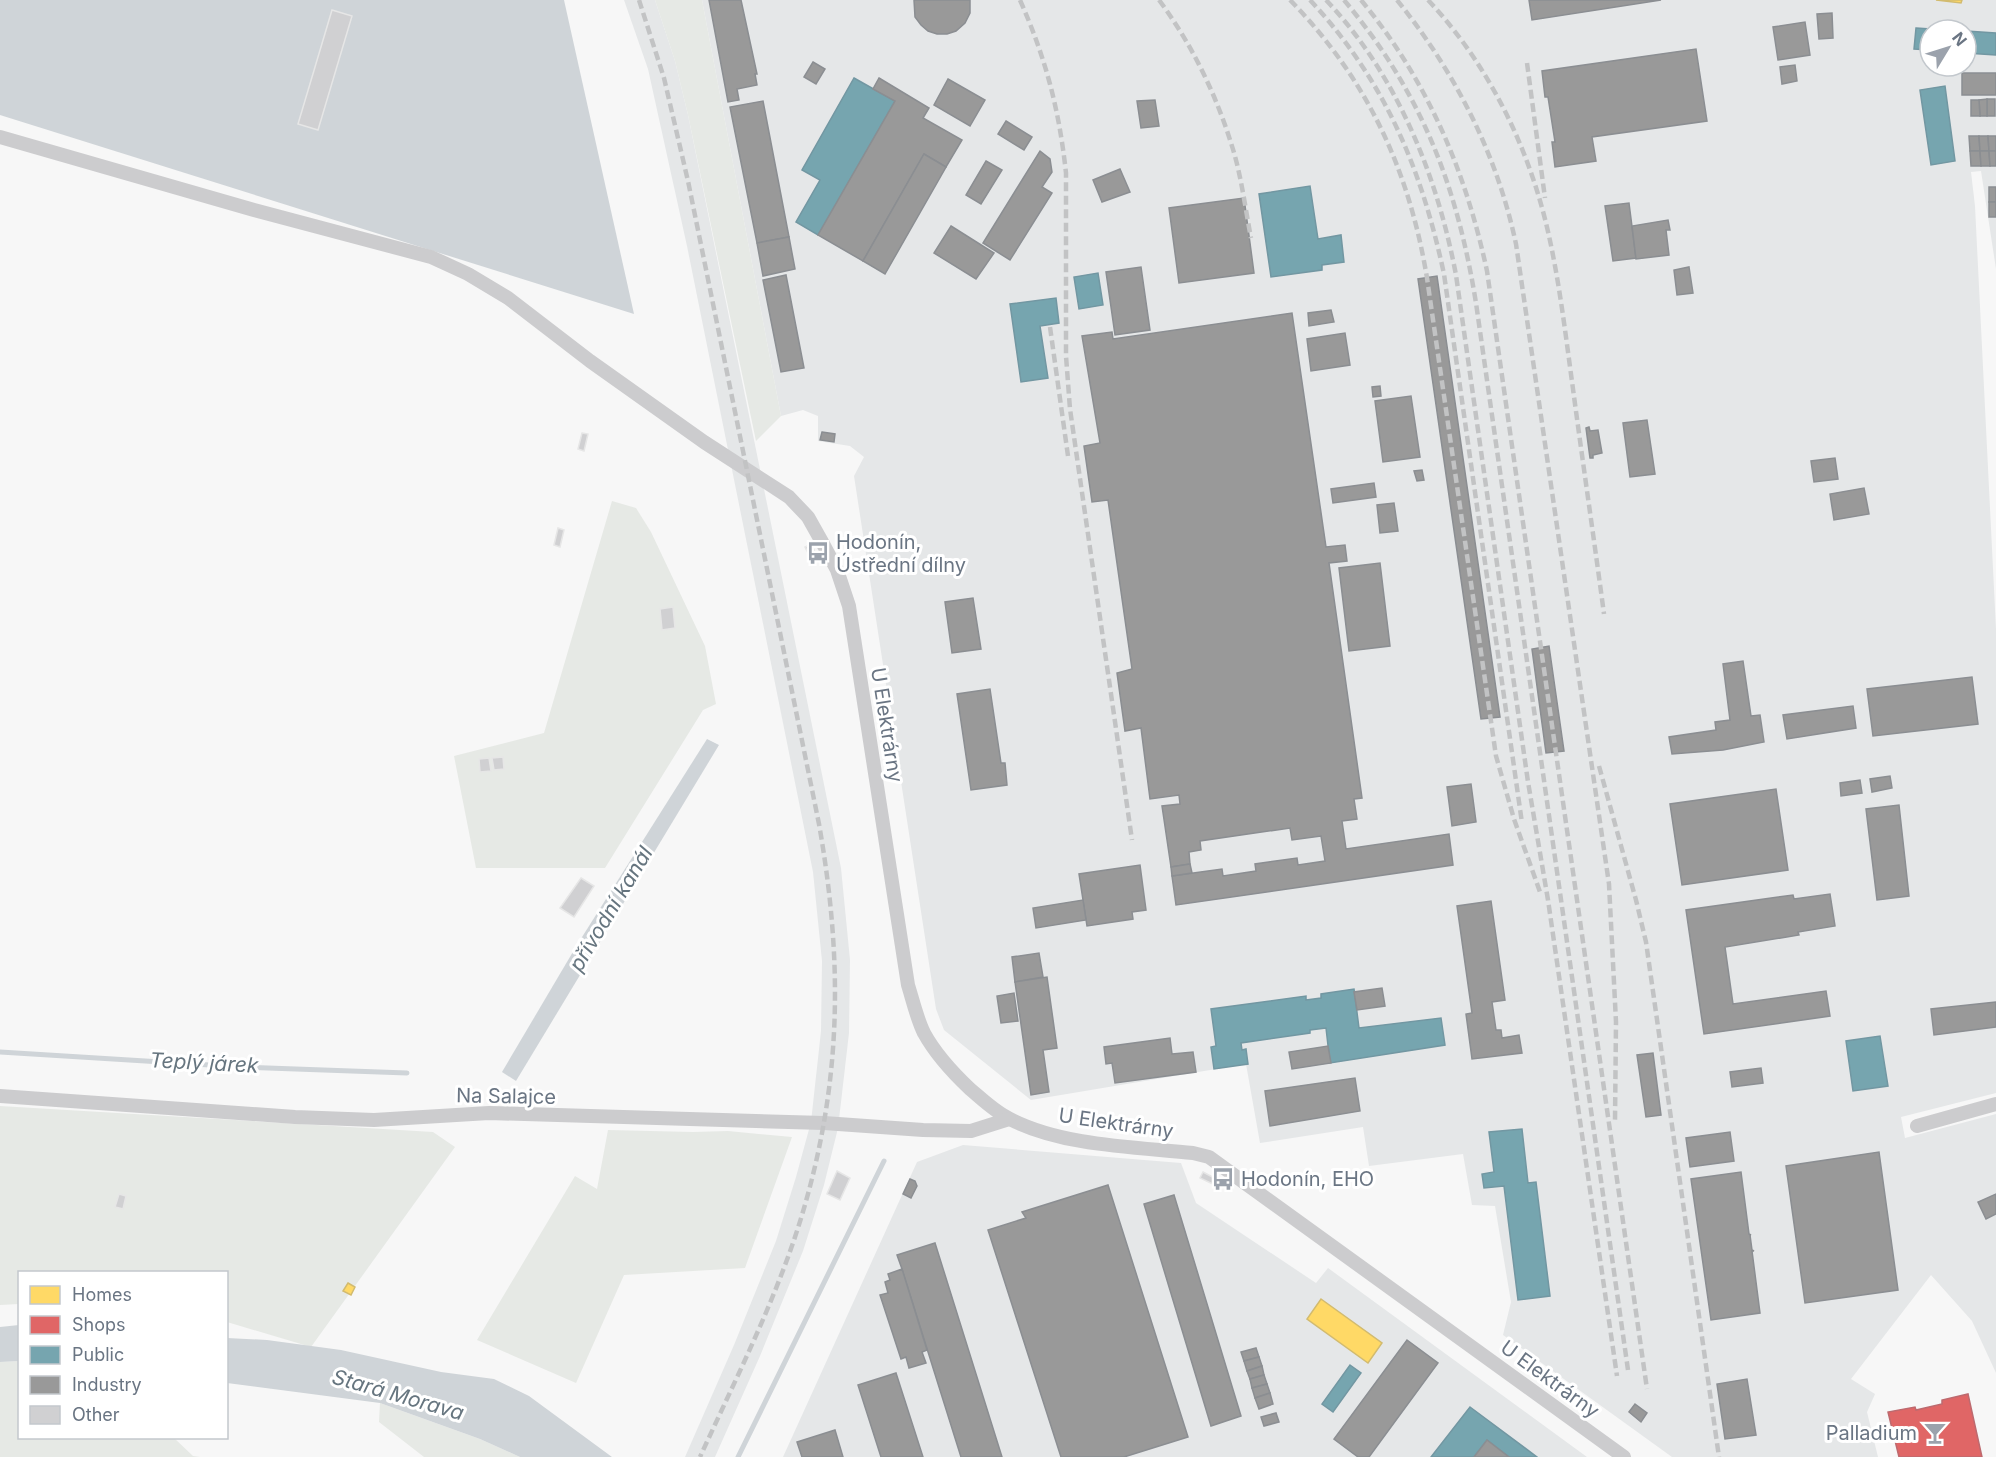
<svg xmlns="http://www.w3.org/2000/svg" width="1996" height="1457" viewBox="0 0 1996 1457" font-family="Inter,sans-serif">
<style>
.built{fill:#e5e7e8;fill-rule:evenodd}
.green{fill:#e6e9e5}
.water{fill:#cfd4d8}
.homes{fill:#ffd966;stroke:#d2bb6f;stroke-width:1.5}
.shops{fill:#e06666;stroke:#bd6a6f;stroke-width:1.5}
.public{fill:#76a5af;stroke:#7297a2;stroke-width:1.5}
.industry{fill:#999;stroke:#8b8e92;stroke-width:1.5}
.lines{fill:none;stroke-linecap:round;stroke-linejoin:round}
.stream{stroke:#cfd4d8;stroke-width:5}
.building{fill:#d0d0d2;stroke:#e6e6e6;stroke-width:1.5}
.minor{stroke:#ccccce;stroke-width:14}
.rail{stroke:#c2c3c4;stroke-width:4.5;stroke-dasharray:9 4.5;stroke-linecap:butt}
.labels{text-anchor:middle;stroke-width:6;stroke-linejoin:round;paint-order:stroke}
.poi-label{font-size:20px;fill:#6a7583;stroke:#fff;text-anchor:start}
.street-label{font-size:20px;fill:#6a7583;stroke:#fff}
.water-label{font-size:21px;font-style:italic;fill:#66757f;stroke:#fff}
</style>
<rect width="100%" height="100%" fill="#f7f7f7"/>
<g class="built">
<polygon points="624,0 655,0 675,61 688,115 841,868 850,960 849,1033 838,1128 824,1185 803,1251 760,1356 715,1457 685,1457 734,1345 776,1241 796,1177 811,1122 821,1031 822,961 813,872 687,246 648,69"/>
<path d="M702 0H1996V269L1981 171 1971 172 1975 206 1996 629V1093L1901 1117 1905 1138 1996 1114V1373L1972 1321 1931 1275 1851 1379 1875 1394 1867 1412 1878 1457H1672L1503 1335 1511 1302 1495 1206 1472 1205 1463 1154 1369 1166 1363 1127 1260 1143 1246 1064 1031 1100 944 1030 936 1009 854 476 864 457 850 446 818 441V416L803 410 781 416ZM1930 30H1966V66H1930Z"/>
<polygon points="963,1145 1181,1163 1196,1203 1316,1283 1328,1268 1587,1457 783,1457 917,1162"/>
</g>
<g class="green">
<polygon points="655,0 702,0 781,416 756,441 688,115 675,61"/>
<polygon points="612,501 636,508 651,532 705,646 716,704 703,710 605,868 476,868 454,756 544,733"/>
<polygon points="0,1106 433,1132 455,1147 311,1347 227,1322 226,1272 20,1272 19,1304 0,1305"/>
<polygon points="608,1130 693,1132 728,1131 792,1137 745,1268 624,1275 576,1383 477,1340 575,1176 597,1189"/>
<polygon points="19,1361 20,1438 174,1438 193,1456 200,1457 0,1457 0,1362"/>
<polygon points="380,1403 480,1439 520,1457 424,1457 379,1422"/>
</g>
<g class="water">
<polygon points="0,0 564,0 634,314 0,115"/>
<polygon points="707,739 719,745 516,1081 502,1072 577,945"/>
<polygon points="19,1325 19,1361 0,1362 0,1327"/>
<polygon points="227,1338 267,1340 341,1350 441,1372 494,1379 529,1396 612,1457 520,1457 480,1439 380,1403 227,1383"/>
</g>
<g class="homes">
<polygon points="1936,0 1962,0 1961,3"/>
<polygon points="348,1283 355,1287 351,1295 343,1291"/>
<polygon points="1321,1299 1382,1343 1368,1363 1307,1319"/>
</g>
<polygon class="shops" points="1968,1394 1982,1457 1899,1457 1888,1412 1915,1407 1916,1410 1942,1404 1942,1400"/>
<g class="public">
<polygon points="1916,28 1946,30 1930,30 1930,50 1914,49"/>
<polygon points="1966,31 1996,33 1996,55 1966,53"/>
<polygon points="854,78 895,101 818,235 796,222 820,180 802,170"/>
<polygon points="1945,86 1955,161 1931,165 1920,90"/>
<polygon points="1310,186 1318,239 1341,235 1344,262 1322,265 1322,270 1271,277 1259,194"/>
<polygon points="1098,273 1103,305 1079,309 1074,277"/>
<polygon points="1056,298 1059,323 1040,326 1048,378 1021,382 1010,304"/>
<polygon points="1354,989 1359,1028 1441,1018 1445,1045 1330,1063 1326,1028 1310,1030 1310,1033 1241,1043 1242,1050 1246,1049 1248,1064 1214,1069 1211,1047 1216,1046 1211,1009 1306,996 1306,1000 1321,998 1321,994"/>
<polygon points="1880,1036 1888,1086 1853,1091 1846,1041"/>
<polygon points="1522,1129 1528,1183 1536,1182 1550,1296 1518,1300 1504,1186 1484,1188 1482,1174 1494,1172 1489,1132"/>
<polygon points="1350,1365 1361,1373 1333,1412 1322,1404"/>
<polygon points="1470,1407 1537,1457 1509,1457 1487,1440 1474,1457 1431,1457"/>
</g>
<g class="industry">
<polygon points="709,0 741,0 757,74 755,74 757,85 737,89 739,100 728,102"/>
<polygon points="914,0 970,0 970,13 965,23 956,31 947,34 937,34 928,31 921,25 915,17"/>
<polygon points="1529,0 1661,0 1532,20"/>
<polygon points="1832,13 1833,38 1819,39 1817,14"/>
<polygon points="1805,22 1810,55 1778,60 1773,27"/>
<polygon points="1696,49 1707,121 1592,137 1596,161 1555,167 1552,142 1555,142 1548,97 1545,97 1542,71"/>
<polygon points="813,62 825,69 816,84 804,77"/>
<polygon points="1795,65 1797,81 1782,84 1780,67"/>
<rect x="1962" y="73" width="34" height="22"/>
<polygon points="879,78 929,108 923,118 962,140 946,167 924,154 863,261 818,235 895,101 873,89"/>
<polygon points="948,79 985,100 970,126 934,105"/>
<rect x="1987" y="99" width="8" height="17"/>
<polygon points="1987,99 1987,116 1980,116 1979,100"/>
<polygon points="1155,100 1159,126 1141,128 1137,101"/>
<polygon points="1971,100 1979,100 1980,116 1971,116"/>
<polygon points="763,101 789,237 757,243 730,107"/>
<polygon points="1006,121 1032,137 1024,150 998,134"/>
<polygon points="1969,136 1979,136 1980,151 1970,151"/>
<polygon points="1979,136 1988,136 1989,151 1980,151"/>
<polygon points="1988,136 1996,136 1996,151 1989,151"/>
<polygon points="1040,151 1050,159 1052,172 1042,187 1052,193 1010,260 983,243"/>
<polygon points="1970,151 1980,151 1981,166 1971,166"/>
<polygon points="1980,151 1989,151 1990,166 1981,166"/>
<polygon points="1989,151 1996,151 1996,166 1990,166"/>
<polygon points="924,154 946,167 885,274 863,261"/>
<polygon points="986,161 1002,170 981,204 966,195"/>
<polygon points="1120,169 1130,192 1102,202 1093,180"/>
<rect x="1989" y="187" width="7" height="15"/>
<polygon points="1244,198 1254,273 1179,283 1169,208"/>
<rect x="1989" y="202" width="7" height="15"/>
<polygon points="1629,203 1636,258 1613,261 1605,206"/>
<polygon points="1668,220 1670,230 1666,230 1669,255 1636,259 1632,226"/>
<polygon points="951,226 994,253 976,279 934,253"/>
<polygon points="789,237 795,269 763,276 757,243"/>
<polygon points="1141,267 1150,330 1115,335 1106,272"/>
<polygon points="1689,267 1693,293 1677,295 1674,270"/>
<polygon points="786,275 804,368 781,372 763,280"/>
<polygon points="1437,276 1500,717 1481,719 1418,279"/>
<polygon points="1331,310 1334,322 1309,326 1308,313"/>
<polygon points="1292,313 1326,547 1345,545 1347,561 1329,563 1362,798 1354,799 1357,819 1342,821 1346,849 1449,834 1453,865 1176,905 1172,876 1222,869 1223,876 1256,871 1255,864 1297,858 1298,865 1325,861 1321,836 1292,840 1290,828 1200,841 1201,850 1189,852 1190,864 1171,867 1162,806 1180,804 1179,795 1150,799 1141,728 1125,731 1117,673 1132,669 1108,500 1092,502 1084,446 1100,443 1082,336 1112,332 1113,339"/>
<polygon points="1345,333 1350,365 1311,371 1307,339"/>
<polygon points="1380,386 1381,396 1373,397 1372,387"/>
<polygon points="1411,396 1420,457 1383,462 1375,401"/>
<polygon points="1647,420 1655,474 1630,477 1623,423"/>
<polygon points="1589,427 1590,431 1598,430 1602,453 1593,455 1593,458 1590,458 1586,428"/>
<polygon points="822,432 835,434 834,442 820,440"/>
<polygon points="1835,458 1838,479 1814,482 1811,461"/>
<polygon points="1422,470 1424,480 1417,481 1414,471"/>
<polygon points="1374,483 1376,497 1333,503 1331,489"/>
<polygon points="1864,488 1869,514 1834,520 1830,494"/>
<polygon points="1394,503 1398,531 1380,533 1377,505"/>
<polygon points="1380,563 1390,646 1349,651 1339,568"/>
<polygon points="973,598 981,649 952,653 945,602"/>
<polygon points="1549,646 1564,751 1546,753 1532,649"/>
<polygon points="1743,661 1751,716 1760,715 1764,742 1723,750 1672,754 1669,737 1716,730 1715,722 1730,720 1723,664"/>
<polygon points="1972,677 1978,724 1873,736 1867,689"/>
<polygon points="990,689 1001,763 1005,763 1007,785 971,790 957,694"/>
<polygon points="1853,706 1856,728 1787,739 1783,715"/>
<polygon points="1890,776 1892,788 1872,792 1870,779"/>
<polygon points="1860,780 1862,793 1841,796 1840,783"/>
<polygon points="1471,784 1476,822 1452,826 1447,787"/>
<polygon points="1776,789 1788,870 1682,885 1670,804"/>
<polygon points="1899,805 1909,896 1877,900 1866,809"/>
<polygon points="1190,864 1192,873 1172,876 1171,867"/>
<polygon points="1140,865 1146,910 1132,912 1133,919 1087,926 1079,874"/>
<polygon points="1830,894 1835,926 1798,932 1799,935 1725,947 1733,1004 1826,991 1830,1016 1704,1034 1686,910 1793,895 1794,899"/>
<polygon points="1083,900 1086,920 1036,928 1033,908"/>
<polygon points="1491,901 1505,1000 1492,1002 1496,1030 1501,1030 1502,1038 1519,1035 1522,1053 1472,1059 1466,1014 1472,1013 1457,906"/>
<polygon points="1039,953 1043,977 1015,982 1012,957"/>
<polygon points="1047,977 1057,1048 1043,1050 1049,1092 1031,1095 1015,982"/>
<polygon points="1382,988 1385,1006 1357,1010 1354,992"/>
<polygon points="1014,993 1018,1021 1001,1023 997,996"/>
<polygon points="1996,1002 1996,1027 1934,1035 1931,1009"/>
<polygon points="1170,1038 1172,1054 1193,1052 1196,1072 1115,1083 1112,1063 1106,1064 1104,1047"/>
<polygon points="1328,1046 1331,1063 1292,1069 1289,1052"/>
<polygon points="1653,1053 1661,1115 1646,1117 1637,1055"/>
<polygon points="1761,1068 1763,1083 1732,1087 1730,1072"/>
<polygon points="1355,1078 1360,1111 1270,1126 1265,1091"/>
<polygon points="1730,1132 1734,1161 1690,1167 1686,1138"/>
<polygon points="1879,1152 1898,1290 1805,1303 1786,1166"/>
<polygon points="1741,1172 1749,1234 1751,1235 1750,1235 1752,1250 1754,1251 1752,1251 1760,1313 1711,1320 1691,1179"/>
<polygon points="910,1179 915,1181 917,1186 911,1198 903,1194"/>
<polygon points="1108,1185 1188,1437 1124,1457 1061,1457 988,1230 1026,1218 1022,1212"/>
<polygon points="1996,1194 1996,1214 1986,1219 1978,1202"/>
<polygon points="1174,1195 1241,1416 1211,1426 1144,1204"/>
<polygon points="935,1243 1002,1457 961,1457 902,1269 897,1255"/>
<polygon points="902,1269 927,1350 922,1352 926,1363 909,1368 906,1357 901,1359 880,1295 888,1293 885,1282 890,1280 888,1274"/>
<polygon points="1407,1340 1438,1363 1369,1457 1358,1457 1334,1439"/>
<polygon points="1256,1348 1259,1357 1244,1361 1241,1352"/>
<polygon points="1259,1357 1262,1366 1247,1371 1244,1361"/>
<polygon points="1262,1366 1264,1375 1250,1379 1247,1371"/>
<polygon points="896,1373 923,1457 881,1457 858,1385"/>
<polygon points="1264,1375 1267,1384 1252,1388 1250,1379"/>
<polygon points="1747,1379 1756,1435 1725,1439 1717,1384"/>
<polygon points="1267,1384 1270,1393 1255,1398 1252,1388"/>
<polygon points="1270,1393 1273,1404 1259,1409 1255,1398"/>
<polygon points="1635,1404 1647,1413 1641,1422 1629,1412"/>
<polygon points="1276,1413 1279,1422 1264,1426 1261,1417"/>
<polygon points="835,1430 843,1457 802,1457 797,1442"/>
<polygon points="1487,1440 1509,1457 1474,1457"/>
</g>
<g class="lines">
<g class="stream">
<polyline points="0,1052 242,1067 407,1073"/>
<polyline points="738,1457 884,1161"/>
</g>
</g>
<g class="building">
<polygon points="332,10 352,16 318,130 298,124"/>
<polygon points="582,433 588,434 584,451 578,449"/>
<polygon points="558,528 564,530 560,547 554,545"/>
<polygon points="811,544 816,554 810,557 805,547"/>
<polygon points="673,607 675,628 662,630 660,609"/>
<polygon points="503,757 504,769 494,770 492,758"/>
<polygon points="489,758 491,771 480,772 479,759"/>
<polygon points="581,878 594,886 574,917 560,908"/>
<polygon points="837,1171 850,1178 840,1200 827,1194"/>
<polygon points="1203,1172 1222,1182 1219,1187 1200,1178"/>
<polygon points="119,1194 126,1196 123,1209 115,1207"/>
</g>
<g class="lines">
<g class="minor">
<path d="M0 137 254 210 431 257 468 274 508 298 590 361 704 442 789 497 808 517 822 542 837 570 849 606 908 985C913 1001 917 1019 924 1033 936 1055 952 1072 970 1089 983 1100 995 1112 1010 1119 1062 1146 1135 1147 1193 1153L1209 1157 1624 1457"/>
<polyline points="0,1096 295,1117 374,1120 489,1113 824,1123 923,1130 971,1131 1009,1119"/>
<polyline points="1917,1126 1996,1104"/>
</g>
<g class="rail">
<path d="M639 0 664 78 688 181 819 824C843 961 842 1081 802 1215 777 1298 736 1378 700 1457"/>
<path d="M1020 0C1046 59 1059 109 1066 173V356L1070 409 1132 840"/>
<path d="M1159 0C1191 43 1215 92 1231 143 1241 173 1245 207 1251 238"/>
<path d="M1290 0C1367 79 1409 169 1427 278L1496 756 1514 819 1540 892"/>
<path d="M1310 0C1385 81 1421 167 1444 274L1522 823"/>
<path d="M1326 0C1397 75 1437 175 1456 275L1528 782 1548 900 1617 1376"/>
<path d="M1344 0C1421 92 1457 185 1476 303L1628 1370"/>
<path d="M1361 0C1427 80 1465 169 1487 271L1647 1389"/>
<path d="M1397 0C1455 72 1497 154 1516 244L1609 884 1616 1022 1615 1121"/>
<path d="M1428 0C1489 65 1530 149 1549 236 1560 286 1566 338 1573 389 1583 464 1594 539 1604 614"/>
<polyline points="1527,63 1545,198"/>
<polyline points="1050,327 1068,456"/>
<polyline points="1599,766 1636,900 1646,942 1719,1457"/>
</g>
</g>
<defs>
<g id="bus-bare" transform="scale(1.8)"><path d="M-5-6H5V4H4V6H2V4H-2V6H-4V4H-5ZM-3.5-4V0h7V-4ZM-3.5 1.2v1.5H-2V1.2ZM2 1.2v1.5H3.5V1.2Z" fill="#9ba2ac" stroke="#fff" stroke-width="2.5" paint-order="stroke"/></g>
<g id="bar-bare" transform="scale(1.8)"><path d="M-6-5H6L.8 .8V4.5H3.5V6h-7V4.5H-.8V.8Z" fill="#9ba2ac" stroke="#fff" stroke-width="2.5" paint-order="stroke"/></g>
</defs>
<g fill-rule="evenodd">
<use href="#bus-bare" x="818" y="553"/>
<use href="#bus-bare" x="1223" y="1179"/>
<use href="#bar-bare" x="1935" y="1433"/>
</g>
<g class="labels">
<g class="poi-label">
<text x="836" y="549">Hodonín,<tspan x="836" dy="23">Ústřední dílny</tspan></text>
<text x="1241" y="1186">Hodonín, EHO</text>
<text x="1917" y="1440" text-anchor="end">Palladium</text>
</g>
<g class="street-label">
<text transform="translate(887 725) rotate(81)" y="7">U Elektrárny</text>
<text transform="translate(506 1096) rotate(1)" y="7">Na Salajce</text>
<text transform="translate(1116 1123) rotate(8)" y="7">U Elektrárny</text>
<text transform="translate(1550 1379) rotate(36)" y="7">U Elektrárny</text>
</g>
<g class="water-label">
<text transform="translate(611 909) rotate(-59)" y="7">přívodní kanál</text>
<text transform="translate(204 1063) rotate(3)" y="7">Teplý járek</text>
<text transform="translate(398 1395) rotate(16)" y="7">Stará Morava</text>
</g>
</g>
<rect x="18" y="1271" width="210" height="168" fill="#ffffff" stroke="#c3c8cd" stroke-width="1.5"/>
<rect x="30" y="1286" width="30" height="18" fill="#ffd966" stroke="#c3c8cd" stroke-width="1.5"/>
<text x="72" y="1301" font-size="18" fill="#6a7583">Homes</text>
<rect x="30" y="1316" width="30" height="18" fill="#e06666" stroke="#c3c8cd" stroke-width="1.5"/>
<text x="72" y="1331" font-size="18" fill="#6a7583">Shops</text>
<rect x="30" y="1346" width="30" height="18" fill="#76a5af" stroke="#c3c8cd" stroke-width="1.5"/>
<text x="72" y="1361" font-size="18" fill="#6a7583">Public</text>
<rect x="30" y="1376" width="30" height="18" fill="#999999" stroke="#c3c8cd" stroke-width="1.5"/>
<text x="72" y="1391" font-size="18" fill="#6a7583">Industry</text>
<rect x="30" y="1406" width="30" height="18" fill="#d0d0d2" stroke="#c3c8cd" stroke-width="1.5"/>
<text x="72" y="1421" font-size="18" fill="#6a7583">Other</text>
<g transform="translate(1948 48) rotate(52)"><circle r="28" fill="#ffffff" stroke="#c3c8cd" stroke-width="1.5"/>
<path d="M0-4.5L10 22L0 15L-10 22Z" fill="#9ba2ac"/>
<text y="-9" font-size="16" font-weight="bold" text-anchor="middle" fill="#6a7583">N</text>
</g>
</svg>
